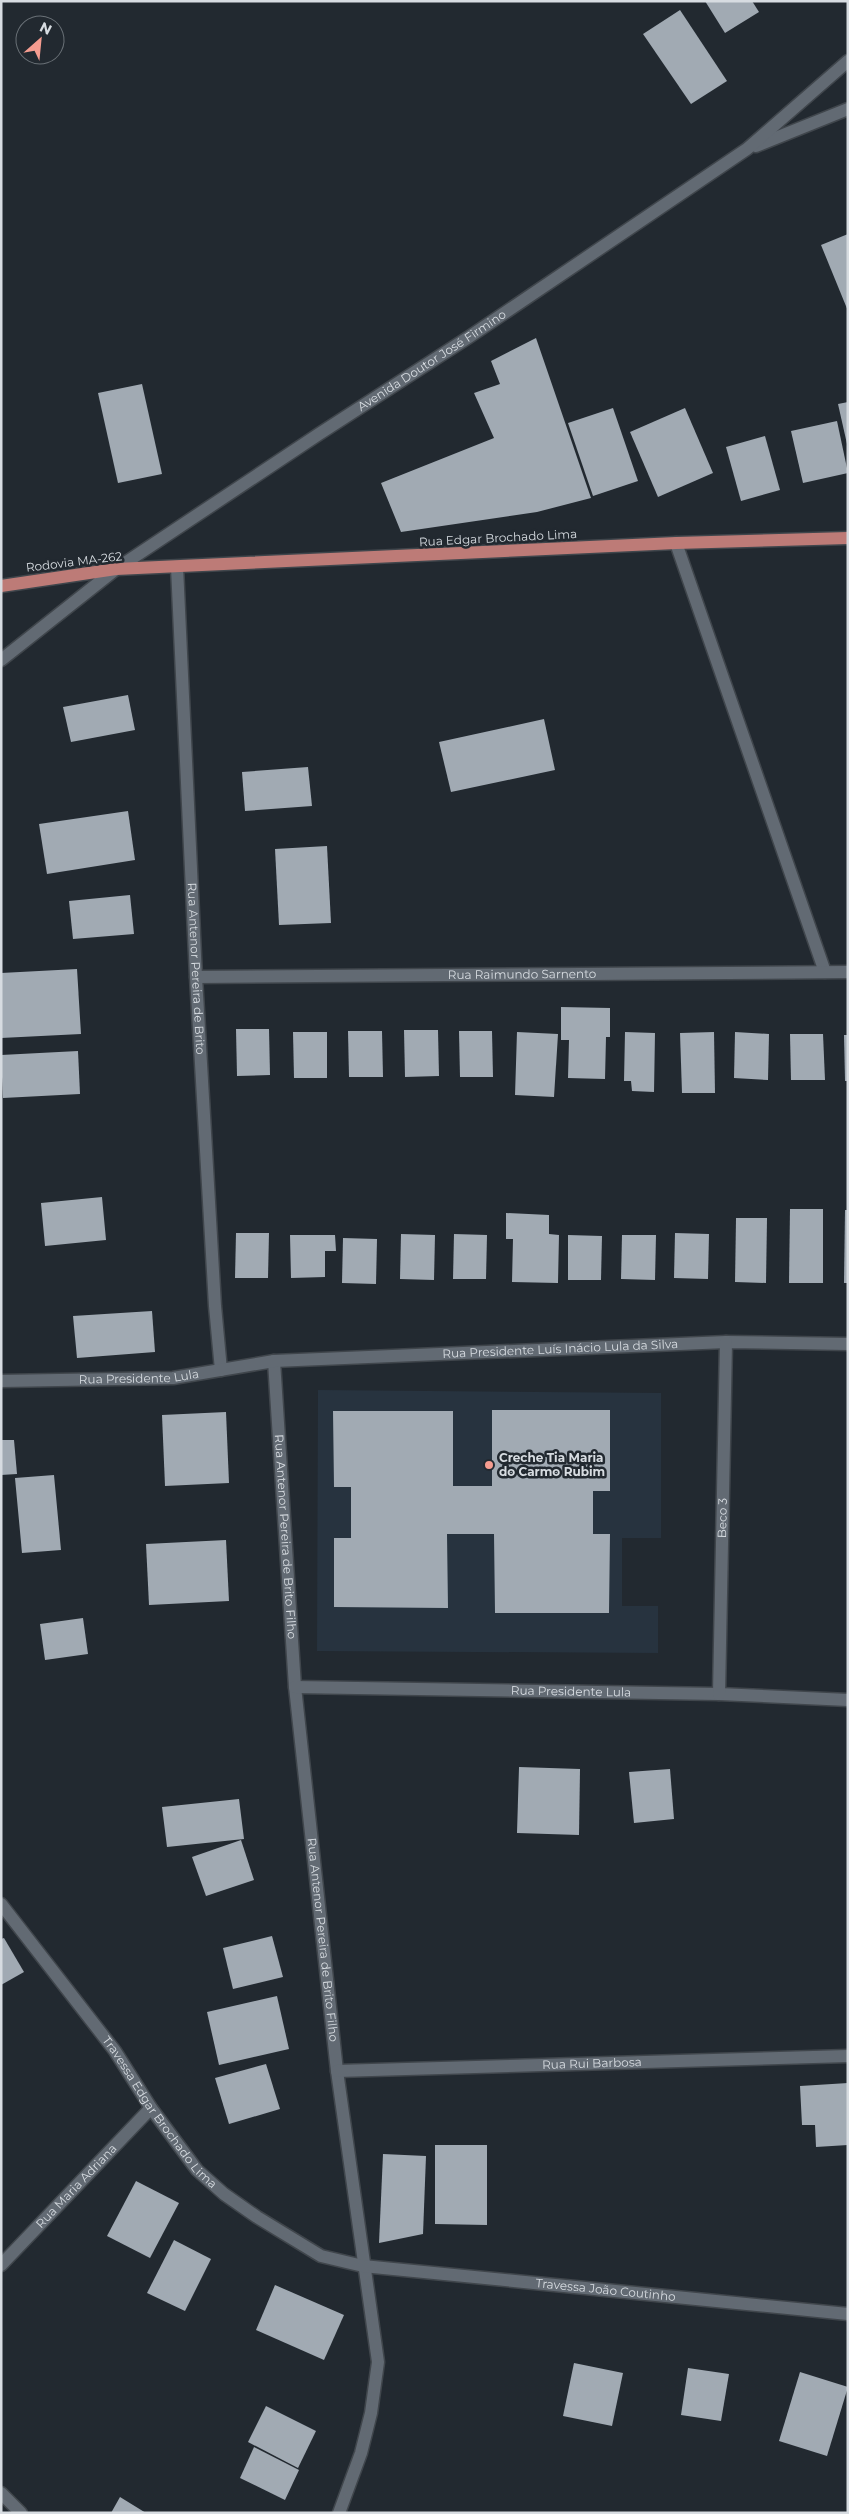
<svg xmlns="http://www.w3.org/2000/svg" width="849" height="2514" viewBox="0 0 849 2514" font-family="Montserrat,sans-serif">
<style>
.built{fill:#27333f}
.building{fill:#a1aab3}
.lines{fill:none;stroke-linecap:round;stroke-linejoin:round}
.minor-casing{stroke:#40464c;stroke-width:15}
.major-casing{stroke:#40464c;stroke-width:15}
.minor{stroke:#626a73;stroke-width:12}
.major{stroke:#bd7b77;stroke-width:12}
.poi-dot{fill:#f59c90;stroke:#222930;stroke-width:2}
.labels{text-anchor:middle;stroke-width:5;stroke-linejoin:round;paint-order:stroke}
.street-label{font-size:12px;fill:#d7dce1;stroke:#222930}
.poi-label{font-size:12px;font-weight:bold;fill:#d7dce1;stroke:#222930;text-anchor:start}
</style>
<rect width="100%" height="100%" fill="#222930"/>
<polygon class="built" points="318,1390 661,1393 661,1538 622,1538 622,1606 658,1606 658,1653 317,1651"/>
<g class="building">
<polygon points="705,1 752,1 759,12 725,33"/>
<polygon points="680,10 727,81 691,104 643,34"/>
<polygon points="848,234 848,311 821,245"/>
<polygon points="536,338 591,498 537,512 401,532 381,483 494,438 474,393 500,384 491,361"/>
<polygon points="142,384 162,474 118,483 98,393"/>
<polygon points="848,402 848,444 847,444 838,404"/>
<polygon points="613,408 638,481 593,496 568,423"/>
<polygon points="685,408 713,473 658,497 630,432"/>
<polygon points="837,421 848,473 803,483 791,431"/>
<polygon points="765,436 780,490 741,501 726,447"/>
<polygon points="128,695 135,730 71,742 63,707"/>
<polygon points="544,719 555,770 451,792 439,742"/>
<polygon points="308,767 312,806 245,811 242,772"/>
<polygon points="128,811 135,860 47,874 39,824"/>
<polygon points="327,846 331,923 279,925 275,849"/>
<polygon points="130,895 134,934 73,939 69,901"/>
<polygon points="77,969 81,1034 1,1038 1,973"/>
<polygon points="561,1007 610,1008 610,1037 606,1037 605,1079 568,1078 569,1040 561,1040"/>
<polygon points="236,1029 269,1029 270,1075 237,1076"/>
<polygon points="404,1030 438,1030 439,1076 405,1077"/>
<polygon points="348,1031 382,1031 383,1077 349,1077"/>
<polygon points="459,1031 492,1031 493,1077 460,1077"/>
<polygon points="293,1032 327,1032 327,1078 294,1078"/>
<polygon points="517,1032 558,1034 554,1097 515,1095"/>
<polygon points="625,1032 655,1033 654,1092 632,1091 631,1081 624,1081"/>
<polygon points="714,1032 715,1093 682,1093 680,1033"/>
<polygon points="735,1032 769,1034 768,1080 734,1078"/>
<polygon points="790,1034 823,1034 825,1080 791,1080"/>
<polygon points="844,1035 848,1035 848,1081 845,1081"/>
<polygon points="78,1051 80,1094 3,1098 1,1055"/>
<polygon points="102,1197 106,1240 45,1246 41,1203"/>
<polygon points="790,1209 823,1209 823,1283 789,1283"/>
<polygon points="845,1210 848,1210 848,1283 844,1283"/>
<polygon points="506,1213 549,1215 549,1234 559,1235 558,1283 512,1282 513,1239 506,1239"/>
<polygon points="736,1218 767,1218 766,1283 735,1282"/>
<polygon points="236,1233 269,1233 268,1278 235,1278"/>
<polygon points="675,1233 709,1234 708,1279 674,1278"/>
<polygon points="401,1234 435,1235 434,1280 400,1279"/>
<polygon points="454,1234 487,1235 486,1279 453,1279"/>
<polygon points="290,1235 335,1235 336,1251 325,1251 325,1277 291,1278"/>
<polygon points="568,1235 602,1236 601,1280 568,1280"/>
<polygon points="622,1235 656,1235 655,1280 621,1279"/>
<polygon points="343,1238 377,1239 376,1284 342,1283"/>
<polygon points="152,1311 155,1352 77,1358 73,1316"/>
<polygon points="492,1410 610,1410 610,1491 593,1491 593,1534 610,1534 609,1613 495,1613 494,1534 447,1534 448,1608 334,1607 334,1538 351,1538 351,1487 334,1487 333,1411 453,1411 453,1486 492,1486"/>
<polygon points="226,1412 229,1483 165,1486 162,1415"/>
<polygon points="1,1440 14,1440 17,1474 1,1475"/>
<polygon points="54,1475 61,1550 22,1553 15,1478"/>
<polygon points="226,1540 229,1601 149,1605 146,1544"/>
<polygon points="83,1618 88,1654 45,1660 40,1624"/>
<polygon points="519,1767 580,1769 579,1835 517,1833"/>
<polygon points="670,1769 674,1819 634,1823 629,1772"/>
<polygon points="239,1799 244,1839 167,1847 162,1807"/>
<polygon points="241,1840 254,1880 206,1896 192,1857"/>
<polygon points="272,1936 283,1977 233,1989 223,1948"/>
<polygon points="4,1938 24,1972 1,1985 1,1939"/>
<polygon points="277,1996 289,2049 219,2065 207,2012"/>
<polygon points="266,2064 280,2109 229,2124 215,2078"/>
<polygon points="848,2083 848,2145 816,2147 815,2125 802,2125 800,2086"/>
<polygon points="435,2145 487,2145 487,2225 435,2224"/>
<polygon points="383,2154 426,2156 423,2234 379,2243"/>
<polygon points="136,2181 179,2203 150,2258 107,2236"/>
<polygon points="174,2240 211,2259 185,2311 147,2293"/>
<polygon points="275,2285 344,2315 324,2360 256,2330"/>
<polygon points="574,2363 623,2373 612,2426 563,2416"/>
<polygon points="688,2368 729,2374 721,2421 681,2415"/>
<polygon points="800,2372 848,2387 827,2456 779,2441"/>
<polygon points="266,2406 316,2431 298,2468 248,2442"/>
<polygon points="254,2447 299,2470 285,2500 240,2478"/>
<polygon points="120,2497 146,2513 111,2513"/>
</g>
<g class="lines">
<g class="minor-casing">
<g id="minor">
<polyline points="756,146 848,109"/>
<polyline points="676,543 825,972"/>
<path id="s1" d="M177 567 196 977 215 1306 221 1370"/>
<path id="s2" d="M1 660 116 569 319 434 469 337 747 149 848 61"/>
<path id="s3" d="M196 977 848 972"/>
<path id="s4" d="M274 1361 295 1687 337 2071 378 2362 371 2413 361 2453 339 2513"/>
<path id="s5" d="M1 1381 173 1378 274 1361 726 1342 848 1344"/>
<path id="s6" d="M295 1687 719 1694 848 1700"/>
<path id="s7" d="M719 1694 726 1342"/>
<path id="s8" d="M1 1904 115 2051 151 2108 197 2170 224 2194 257 2217 321 2256 363 2266 848 2314"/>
<path id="s9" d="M337 2071 848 2056"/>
<path id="s10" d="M1 2265 151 2108"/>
<polyline points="1,2493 21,2513"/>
</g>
</g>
<g class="major-casing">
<polyline id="major" points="1,586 116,569 676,543 848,538"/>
</g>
<use href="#minor" class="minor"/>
<use href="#major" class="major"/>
</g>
<circle class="poi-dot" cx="489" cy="1465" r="5"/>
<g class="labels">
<g class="street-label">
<text dy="4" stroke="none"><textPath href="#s2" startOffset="525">Avenida Doutor José Firmino</textPath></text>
<text transform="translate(498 538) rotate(-3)" y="4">Rua Edgar Brochado Lima</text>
<text transform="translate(74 562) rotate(-7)" y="4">Rodovia MA-262</text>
<text dy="4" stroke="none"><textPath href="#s1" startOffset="402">Rua Antenor Pereira de Brito</textPath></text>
<text dy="4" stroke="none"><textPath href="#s3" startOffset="326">Rua Raimundo Sarnento</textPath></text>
<text dy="4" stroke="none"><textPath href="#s5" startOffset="561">Rua Presidente Luís Inácio Lula da Silva</textPath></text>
<text dy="4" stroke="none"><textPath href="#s5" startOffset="138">Rua Presidente Lula</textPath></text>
<text dy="4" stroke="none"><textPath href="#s7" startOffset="176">Beco 3</textPath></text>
<text dy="4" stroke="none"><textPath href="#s4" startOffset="176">Rua Antenor Pereira de Brito Filho</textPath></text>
<text dy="4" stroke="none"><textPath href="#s6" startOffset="276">Rua Presidente Lula</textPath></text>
<text dy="4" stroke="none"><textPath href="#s4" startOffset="581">Rua Antenor Pereira de Brito Filho</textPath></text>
<text dy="4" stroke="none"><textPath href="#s9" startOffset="255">Rua Rui Barbosa</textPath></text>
<text dy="4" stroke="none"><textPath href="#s8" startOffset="262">Travessa Edgar Brochado Lima</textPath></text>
<text dy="4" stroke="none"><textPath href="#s10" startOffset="109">Rua Maria Adriana</textPath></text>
<text dy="4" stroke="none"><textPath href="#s8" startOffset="769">Travessa João Coutinho</textPath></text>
</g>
<g class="poi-label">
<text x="499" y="1462">Creche Tia Maria<tspan x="499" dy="14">do Carmo Rubim</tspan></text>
</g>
</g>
<rect width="849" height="2514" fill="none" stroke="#d7dce1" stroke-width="5"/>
<g transform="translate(40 40) rotate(27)"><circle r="24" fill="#222930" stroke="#6a7177"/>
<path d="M0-4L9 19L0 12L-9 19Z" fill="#f59c90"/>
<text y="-8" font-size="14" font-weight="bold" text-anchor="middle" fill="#d7dce1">N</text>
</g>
</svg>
